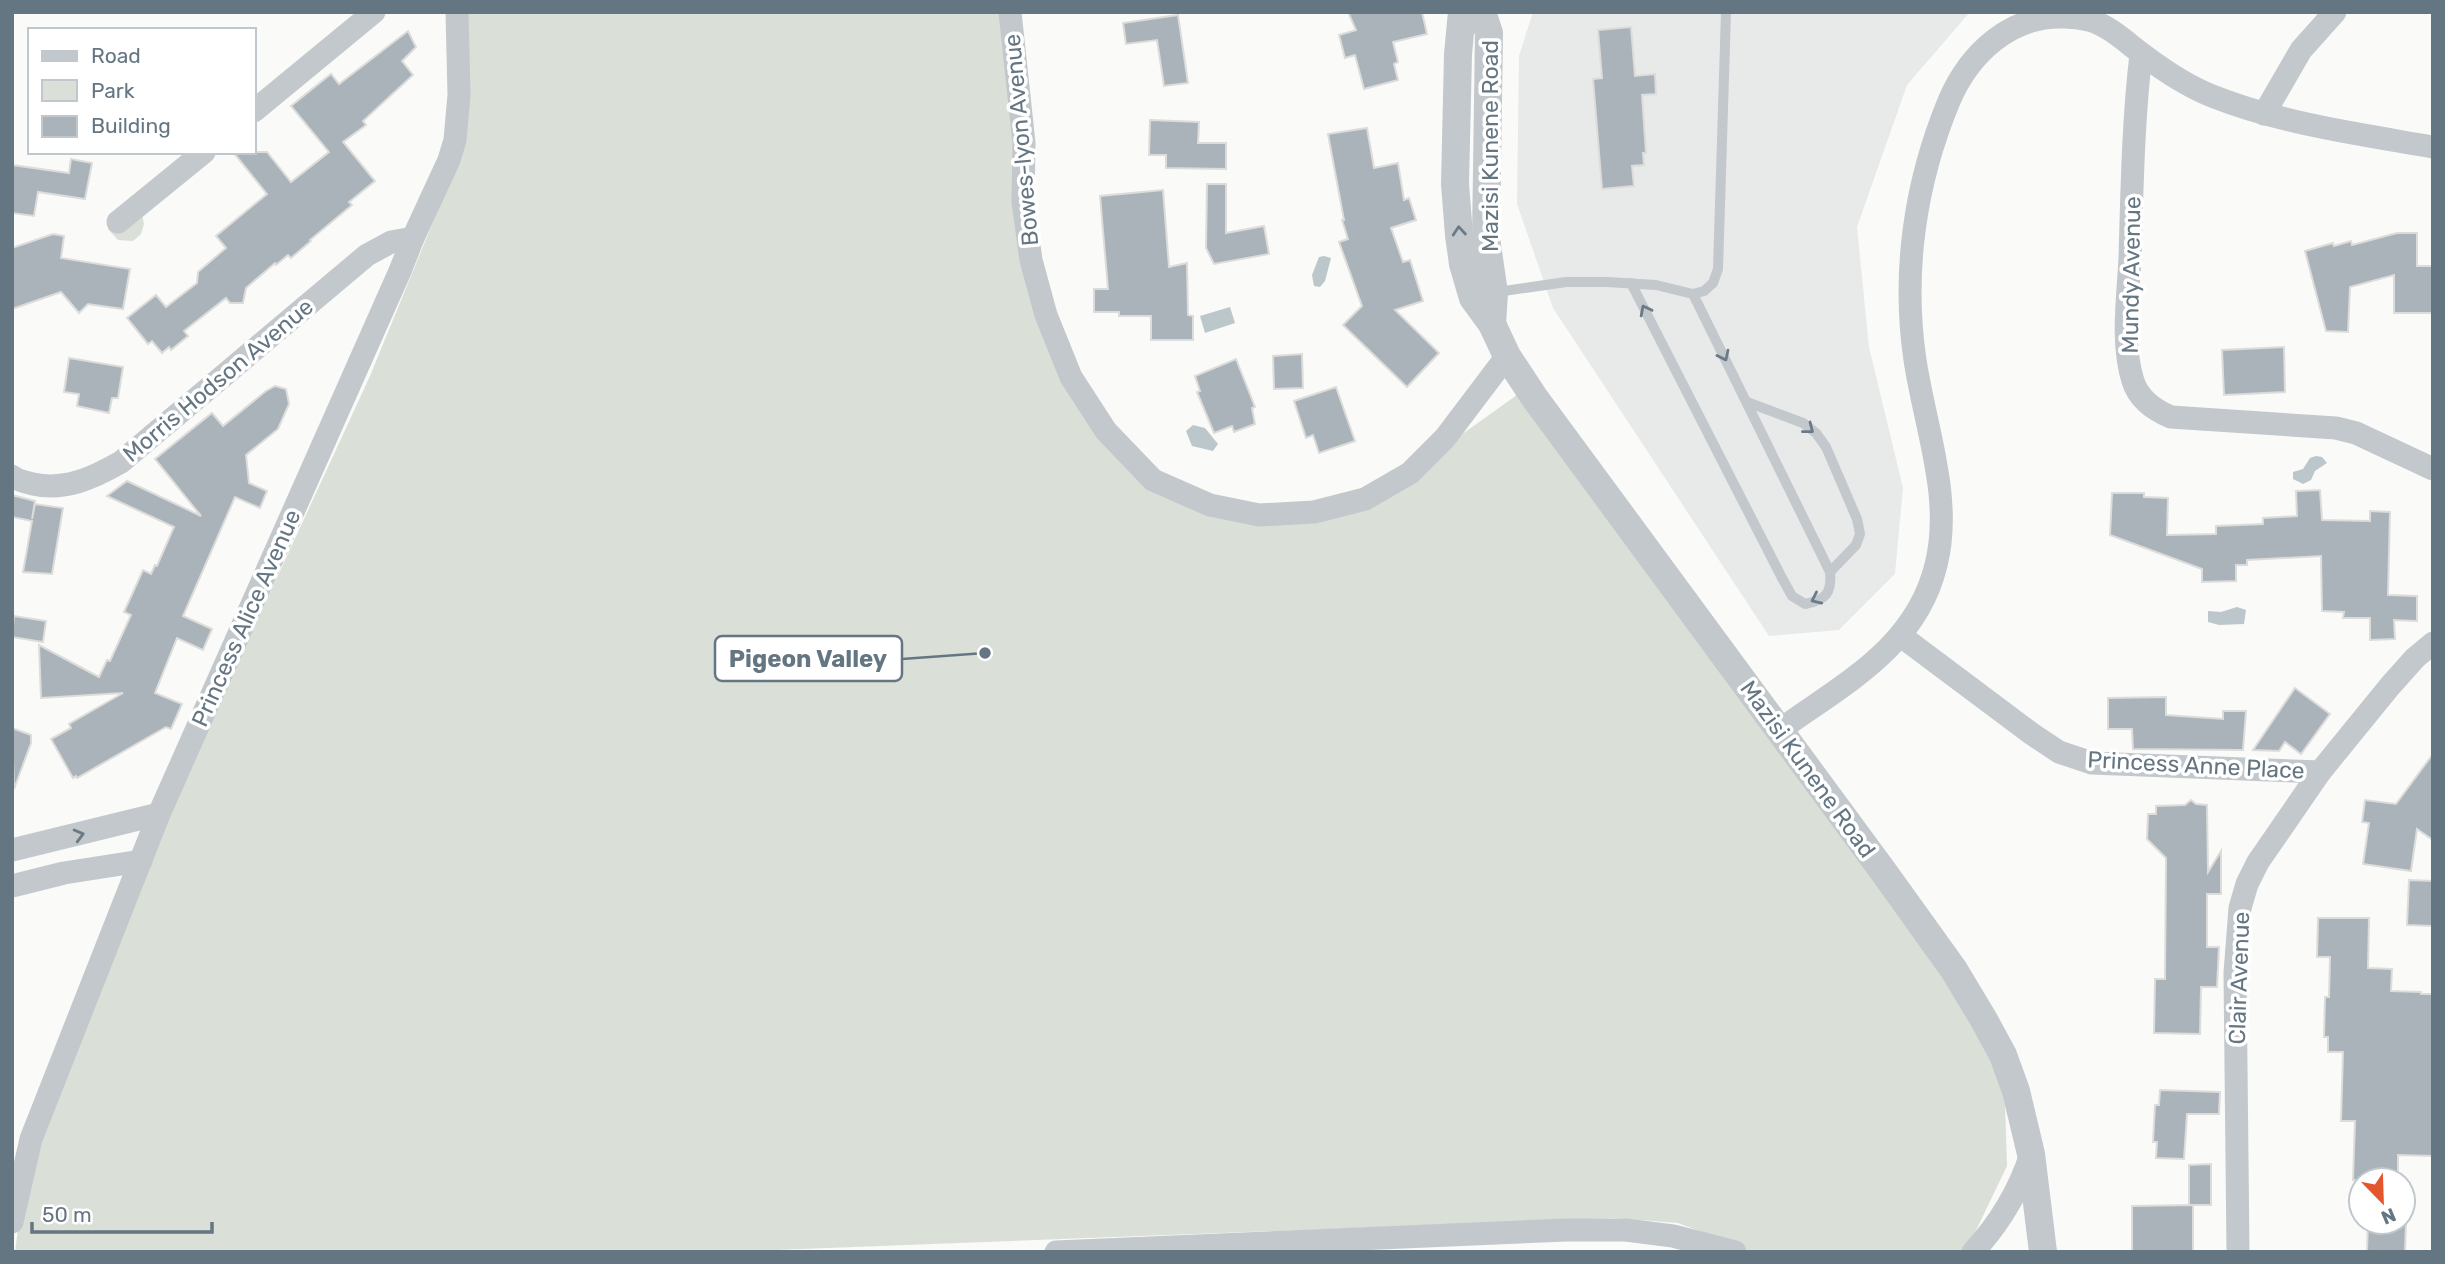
<svg xmlns="http://www.w3.org/2000/svg" width="2445" height="1264" viewBox="0 0 2445 1264" font-family="Rubik,sans-serif">
<style>
.built{fill:#e8e9e9}
.green{fill:#dadfd7}
.water{fill:#bbc7cb}
.building{fill:#aab3b9;stroke:#dcdcda;stroke-width:2}
.lines{fill:none;stroke-linecap:round;stroke-linejoin:round}
.service{stroke:#c3c8cc;stroke-width:10}
.minor{stroke:#c3c8cc;stroke-width:23}
.tertiary{stroke:#c3c8cc;stroke-width:28}
.oneway{stroke:#6a7a87}
.labels{text-anchor:middle;stroke-width:7;stroke-linejoin:round;paint-order:stroke}
.street-label{font-size:23px;fill:#657683;stroke:#fff}
.leader{fill:none;stroke:#657683;stroke-width:2.5}
.callout-dot{fill:#657683;stroke:#fff;stroke-width:2.5}
.callout{fill:#fff;stroke:#657683;stroke-width:2.5}
.callout-label{font-size:24px;text-anchor:middle;font-weight:bold;fill:#657683}
</style>
<rect width="100%" height="100%" fill="#fafaf8"/>
<polygon class="built" points="1533,12 1970,12 1907,85 1857,227 1869,347 1903,488 1895,574 1839,630 1769,636 1553,308 1517,204 1519,56"/>
<g class="green">
<polygon points="465,12 1012,12 1022,205 1058,335 1129,451 1165,479 1215,503 1313,506 1378,487 1433,455 1531,385 2003,1041 2007,1166 1969,1245 1960,1252 1753,1252 1678,1223 1615,1218 724,1252 15,1252 21,1206 39,1140 168,814 370,376 449,183 469,112"/>
<polygon points="119,207 142,214 144,224 141,234 133,241 118,240 108,229 111,214"/>
</g>
<g class="water">
<polygon points="1324,256 1331,258 1325,281 1320,287 1314,286 1312,275 1319,257"/>
<polygon points="1230,307 1235,323 1205,333 1200,316"/>
<polygon points="1193,425 1205,428 1218,444 1213,451 1192,446 1186,431"/>
<polygon points="2316,456 2322,457 2327,463 2315,471 2311,480 2303,484 2293,479 2293,472 2303,469 2310,458"/>
<polygon points="2237,607 2246,610 2244,624 2219,625 2208,622 2208,611 2221,612"/>
</g>
<g class="building">
<polygon points="1348,12 1422,12 1427,34 1393,42 1398,62 1394,64 1398,80 1364,89 1355,55 1345,58 1339,35 1356,30"/>
<polygon points="1178,15 1188,83 1164,86 1157,40 1126,44 1123,23"/>
<polygon points="1631,27 1635,76 1655,74 1656,94 1642,95 1646,153 1643,153 1644,165 1632,166 1634,186 1602,189 1593,79 1602,78 1598,30"/>
<polygon points="408,31 416,47 402,61 413,75 363,121 366,125 343,142 375,181 349,202 352,205 310,240 311,241 291,258 288,255 276,265 275,263 246,288 243,303 230,303 226,298 184,331 188,336 171,350 169,347 162,353 152,341 148,344 127,318 156,295 166,307 197,283 198,272 226,248 216,236 267,194 233,152 267,152 291,182 329,152 291,106 331,74 339,84"/>
<polygon points="1150,120 1199,122 1198,143 1226,143 1226,169 1166,168 1166,155 1149,155"/>
<polygon points="1367,128 1374,168 1398,163 1404,200 1409,198 1416,220 1391,228 1403,262 1410,260 1423,301 1395,310 1439,353 1407,387 1343,325 1362,306 1339,242 1348,239 1342,220 1344,220 1328,134"/>
<polygon points="71,159 92,163 85,199 38,192 34,216 12,213 12,165 69,173"/>
<polygon points="1207,184 1226,184 1226,233 1264,226 1269,254 1214,264 1206,248"/>
<polygon points="1163,190 1169,267 1187,263 1188,315 1193,316 1193,340 1151,340 1151,316 1119,316 1119,312 1094,312 1094,289 1108,289 1100,196"/>
<polygon points="2397,233 2417,233 2417,266 2433,266 2433,313 2394,313 2394,275 2350,287 2348,332 2326,331 2305,251 2333,243 2334,246 2351,241 2352,245"/>
<polygon points="53,234 64,236 61,258 130,269 123,309 88,304 79,313 61,292 12,309 12,248"/>
<polygon points="2284,347 2285,392 2224,395 2222,350"/>
<polygon points="1302,354 1303,388 1274,389 1273,356"/>
<polygon points="69,358 123,367 118,398 112,398 109,413 77,406 79,394 64,392"/>
<polygon points="1236,359 1255,407 1252,408 1255,424 1234,432 1232,426 1214,433 1197,392 1200,391 1195,376"/>
<polygon points="275,386 286,389 289,404 278,429 246,455 249,483 267,491 260,508 235,497 183,616 212,629 203,650 177,638 155,693 182,704 171,729 166,727 77,778 76,776 73,778 51,739 71,728 69,724 123,693 41,698 39,645 99,677 107,660 110,661 131,615 124,612 143,570 151,574 155,565 157,566 174,527 107,496 127,481 201,516 155,459 212,413 223,426 266,391"/>
<polygon points="1336,387 1355,441 1319,453 1313,435 1306,438 1294,401"/>
<polygon points="2320,490 2322,520 2370,521 2370,511 2390,512 2388,595 2417,596 2417,621 2394,620 2395,639 2370,640 2370,618 2343,618 2344,612 2322,611 2321,556 2247,560 2247,565 2236,565 2236,581 2202,582 2202,569 2110,535 2112,493 2144,493 2144,497 2168,498 2167,535 2216,534 2216,526 2263,524 2263,518 2297,516 2296,491"/>
<polygon points="12,495 35,501 32,519 35,504 63,508 52,574 23,572 32,521 12,517"/>
<polygon points="14,616 46,621 43,642 12,637"/>
<polygon points="2295,688 2330,714 2301,754 2285,742 2279,751 2253,750"/>
<polygon points="2166,697 2166,715 2223,719 2223,711 2246,711 2243,750 2133,749 2132,729 2108,729 2108,698"/>
<polygon points="12,728 31,735 31,743 14,789"/>
<polygon points="2433,754 2433,840 2417,829 2411,871 2363,864 2369,823 2362,822 2365,800 2396,804"/>
<polygon points="2191,800 2196,804 2207,805 2208,872 2221,851 2221,894 2207,894 2207,947 2219,947 2217,987 2201,987 2200,1034 2154,1033 2155,979 2165,979 2166,858 2147,839 2148,814 2156,814 2156,806 2185,805"/>
<polygon points="2409,880 2433,881 2433,926 2407,925"/>
<polygon points="2318,918 2369,918 2368,968 2392,969 2391,991 2421,992 2421,994 2433,994 2433,1156 2398,1155 2398,1180 2353,1180 2355,1121 2341,1121 2343,1052 2328,1052 2328,1037 2324,1037 2325,997 2329,997 2330,957 2317,957"/>
<polygon points="2160,1090 2220,1092 2219,1114 2187,1114 2184,1159 2156,1158 2157,1142 2153,1142 2155,1105 2159,1105"/>
<polygon points="2211,1164 2211,1205 2189,1205 2189,1165"/>
<polygon points="2193,1205 2193,1252 2132,1252 2132,1206"/>
<polygon points="2368,1222 2406,1222 2405,1252 2367,1252"/>
</g>
<g class="lines">
<g class="service">
<path d="M1631 283 1782 578 1792 596 1805 604C1826 600 1832 593 1830 572L1693 294"/>
<polyline points="1497,292 1566,282 1607,282 1656,285 1693,294 1704,291 1713,283 1718,269 1726,12"/>
<polyline points="1747,402 1803,423 1816,433 1826,447 1857,519 1860,534 1856,545 1830,572"/>
</g>
<g class="minor">
<polyline points="1010,12 1024,143 1023,202 1031,260 1046,315 1071,377 1106,431 1153,480 1210,505 1259,515 1314,512 1365,499 1410,473 1445,438 1507,356"/>
<path d="M2141 54C2133 122 2132 190 2130 258 2128 298 2121 343 2133 381 2139 400 2154 410 2171 417L2336 428 2356 433 2433 469"/>
<polyline points="254,111 374,12"/>
<polyline points="2264,114 2301,50 2335,12"/>
<polyline points="118,222 204,152"/>
<path d="M12 476C18 481 25 482 33 484 65 491 93 478 121 462L367 255 391 242 413 238"/>
<polyline points="1901,636 2032,734 2059,752 2092,763 2320,772"/>
<path d="M1780 730C1843 684 1916 648 1936 565 1953 498 1925 427 1915 360 1902 272 1915 183 1949 101 1969 54 2010 15 2064 17 2071 17 2081 18 2089 20 2108 25 2126 42 2142 54 2163 70 2187 86 2212 96 2283 124 2358 134 2433 147"/>
<polyline points="12,850 159,814"/>
<polyline points="12,886 64,873 141,861"/>
<polyline points="12,1222 31,1139 159,814 400,271 413,238 449,160 455,140 459,95 457,12"/>
<polyline points="1056,1252 1566,1230 1626,1230 1673,1236 1735,1252"/>
<path d="M1973 1252C1999 1224 2019 1191 2031 1154"/>
<polyline points="2238,1252 2235,973 2240,908 2247,884 2258,862 2320,772 2390,686 2415,658 2433,643"/>
</g>
<g class="tertiary">
<polyline points="1462,12 1458,54 1455,184 1459,235 1463,264 1473,298 1492,324 1507,356 1534,397 1883,871 1954,970 1984,1020 2003,1055 2016,1091 2031,1154 2043,1252"/>
<polyline points="1482,12 1489,33 1486,238 1494,293 1492,324"/>
</g>
</g>
<defs><path id="oneway-chevron" d="M-2-3.5L2.5 0L-2 3.5" fill="none" stroke-width="1.6" stroke-linecap="round" stroke-linejoin="round" transform="scale(1.75)"/></defs>
<g class="oneway">
<use href="#oneway-chevron" transform="translate(1459 231) rotate(-95)"/>
<use href="#oneway-chevron" transform="translate(1645 310) rotate(-117)"/>
<use href="#oneway-chevron" transform="translate(1724 356) rotate(64)"/>
<use href="#oneway-chevron" transform="translate(1809 429) rotate(38)"/>
<use href="#oneway-chevron" transform="translate(1816 599) rotate(155)"/>
<use href="#oneway-chevron" transform="translate(79 835) rotate(-15)"/>
</g>
<g class="labels">
<g class="street-label">
<text transform="translate(1021 140) rotate(-95)" y="8">Bowes-lyon Avenue</text>
<text transform="translate(1490 146) rotate(-90)" y="8">Mazisi Kunene Road</text>
<text transform="translate(2131 275) rotate(-89)" y="8">Mundy Avenue</text>
<text transform="translate(218 380) rotate(-40)" y="8">Morris Hodson Avenue</text>
<text transform="translate(246 618) rotate(-66)" y="8">Princess Alice Avenue</text>
<text transform="translate(2196 765) rotate(3)" y="8">Princess Anne Place</text>
<text transform="translate(1808 769) rotate(54)" y="8">Mazisi Kunene Road</text>
<text transform="translate(2239 978) rotate(-88)" y="8">Clair Avenue</text>
</g>
</g>
<path class="leader" d="M985 653L902 659"/>
<circle class="callout-dot" cx="985" cy="653" r="7"/>
<rect class="callout" x="715" y="636" width="187" height="45" rx="7"/>
<g class="callout-label">
<text x="808" y="667">Pigeon Valley</text>
</g>
<rect width="2445" height="1264" fill="none" stroke="#657683" stroke-width="28"/>
<rect x="28" y="28" width="228" height="126" fill="#ffffff" stroke="#c1c8cd" stroke-width="2"/>
<rect x="42" y="51" width="35" height="10" fill="#c3c8cc" stroke="#c1c8cd" stroke-width="2"/>
<text x="91" y="63" font-size="21" fill="#657683">Road</text>
<rect x="42" y="80" width="35" height="21" fill="#dadfd7" stroke="#c1c8cd" stroke-width="2"/>
<text x="91" y="98" font-size="21" fill="#657683">Park</text>
<rect x="42" y="116" width="35" height="21" fill="#aab3b9" stroke="#c1c8cd" stroke-width="2"/>
<text x="91" y="133" font-size="21" fill="#657683">Building</text>
<g transform="translate(2382 1201) rotate(157)"><circle r="33" fill="#ffffff" stroke="#c1c8cd" stroke-width="2"/>
<path d="M0-5L12 26L0 18L-12 26Z" fill="#e4572e"/>
<text y="-10" font-size="19" font-weight="bold" text-anchor="middle" fill="#657683">N</text>
</g>
<path d="M32 1222v10h180v-10" fill="none" stroke="#657683" stroke-width="3.5"/>
<text x="42" y="1222" font-size="21" fill="#657683" stroke="#ffffff" stroke-width="5" paint-order="stroke">50 m</text>
</svg>
